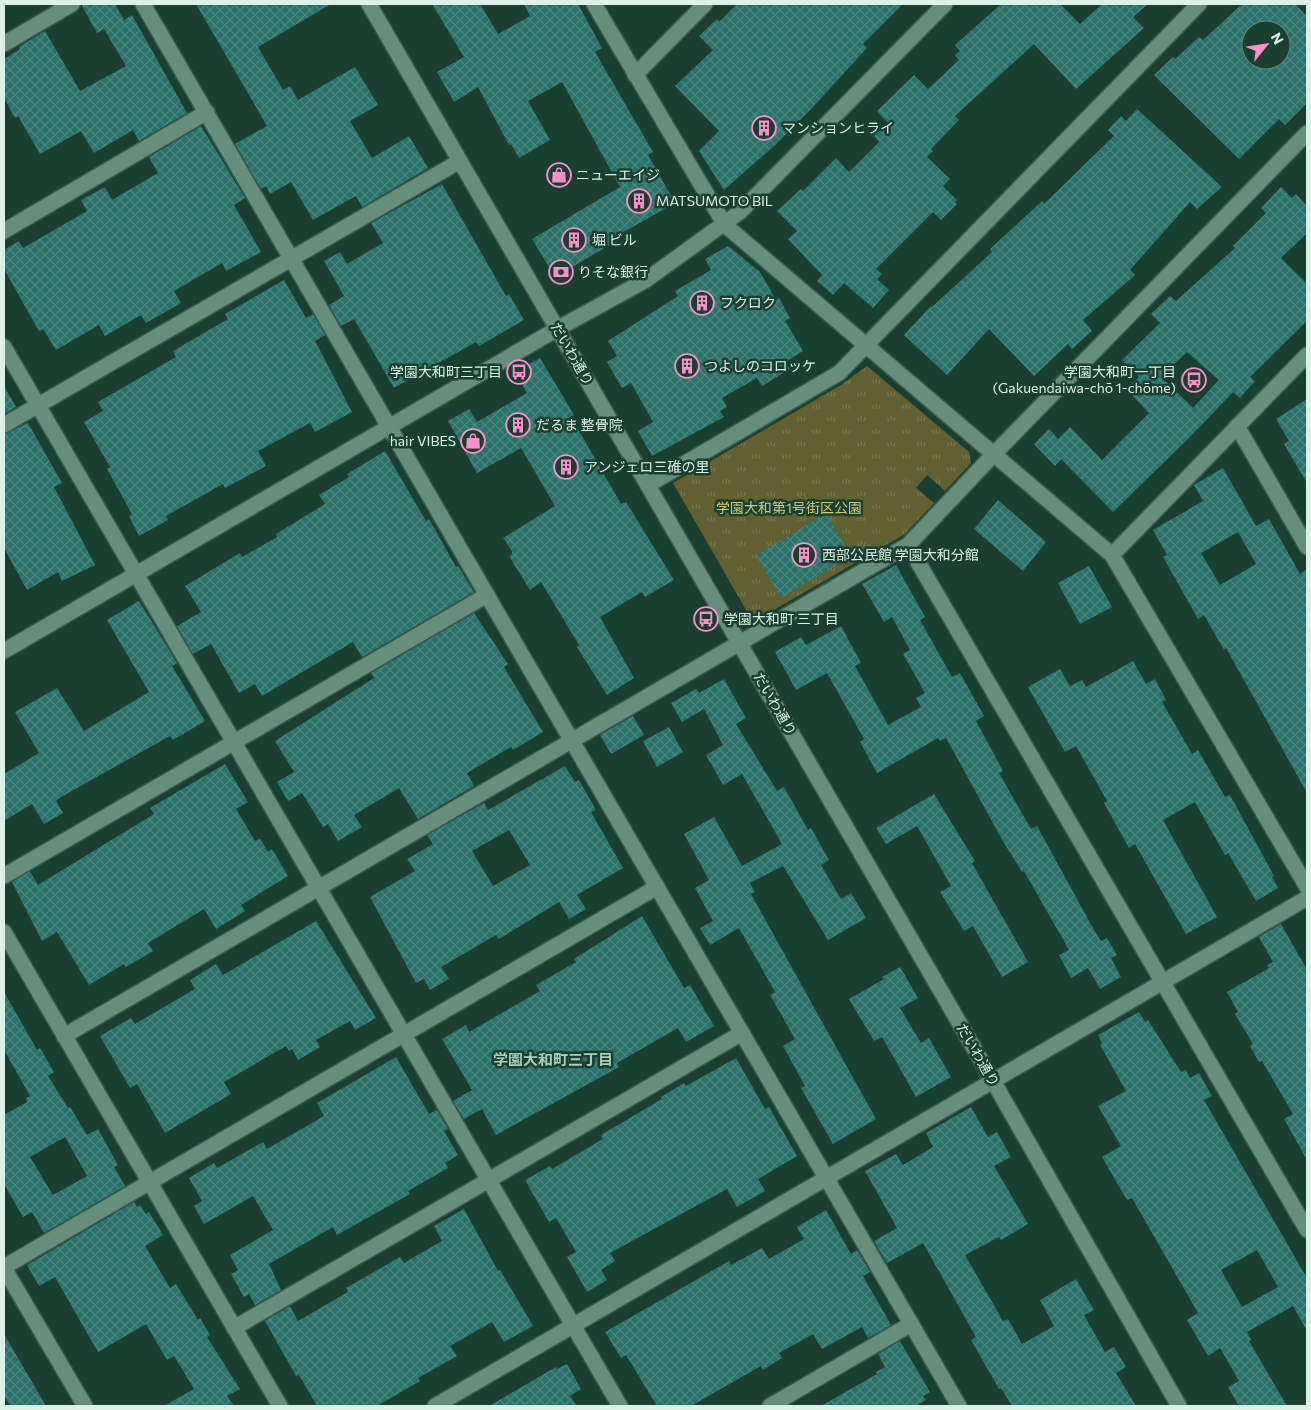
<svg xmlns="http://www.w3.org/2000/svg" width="1311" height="1410" viewBox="0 0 1311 1410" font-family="Commissioner,'Noto Sans JP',sans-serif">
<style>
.park{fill:url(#park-tufts)}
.building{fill:url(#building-cross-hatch);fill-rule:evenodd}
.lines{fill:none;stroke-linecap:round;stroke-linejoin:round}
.minor-casing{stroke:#395b4f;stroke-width:18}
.minor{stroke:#678e7d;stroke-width:15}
.labels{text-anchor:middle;stroke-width:5;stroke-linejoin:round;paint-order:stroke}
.poi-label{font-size:14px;fill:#dcf1e7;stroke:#1a3f31;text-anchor:start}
.street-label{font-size:14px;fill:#dcf1e7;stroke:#1a3f31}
.park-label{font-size:14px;fill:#d0ca6a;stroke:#1a3f31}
.neighbourhood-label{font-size:15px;font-weight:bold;fill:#a5cebb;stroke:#1a3f31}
</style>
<defs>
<pattern id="park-tufts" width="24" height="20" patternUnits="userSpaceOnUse" patternTransform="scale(1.25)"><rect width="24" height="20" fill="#626031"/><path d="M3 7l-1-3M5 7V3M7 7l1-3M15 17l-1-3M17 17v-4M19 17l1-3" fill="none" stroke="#78774f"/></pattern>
<pattern id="building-cross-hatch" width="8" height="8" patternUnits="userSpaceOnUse" patternTransform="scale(1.25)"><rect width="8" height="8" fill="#2a716a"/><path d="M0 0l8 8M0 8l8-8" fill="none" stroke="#48867f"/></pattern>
</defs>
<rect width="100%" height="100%" fill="#1a3f31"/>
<polygon class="park" points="867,366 969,452 971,463 945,491 927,475 916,488 934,503 905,534 753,622 673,483 841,385"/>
<g class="building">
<polygon points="81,4 115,4 124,20 132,15 187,113 139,141 133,130 94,153 81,131 40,154 18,116 15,118 4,98 4,59 20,49 19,47 45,31 80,91 126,66 104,29 97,33"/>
<polygon points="196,4 331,4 258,47 283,90 290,86 298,100 355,67 378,105 350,121 372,158 409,136 428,168 362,207 356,196 313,220 291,182 270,194 266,186 261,189 235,144 267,126"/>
<polygon points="432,4 480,4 498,34 530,16 524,4 578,4 602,48 595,52 653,152 648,155 675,203 613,238 615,242 555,277 532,239 620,187 562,82 528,101 550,140 519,158 511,144 509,145 478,87 454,102 437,72 464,57"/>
<polygon points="737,4 903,4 863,44 867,48 812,108 775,145 724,190 699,151 719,131 675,86 713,50 699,36 717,19 719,22"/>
<polygon points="1001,4 1060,4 1080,24 1102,4 1148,4 1133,17 1144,28 1076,89 1034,44 955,116 959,120 931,149 933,151 927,157 950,179 943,186 957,200 955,202 957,204 941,220 933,212 876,269 882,274 877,279 889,290 873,308 844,283 833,295 817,281 822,275 788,239 797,231 777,211 801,189 803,191 836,158 849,172 879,142 874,136 888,123 877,111 914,75 928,89 959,60 955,55 960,51 955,45"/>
<path d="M1242 4H1295L1307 16V103L1285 125 1279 119 1239 159 1154 75 1173 57 1175 59 1199 37 1203 40ZM1251 30H1281V60H1251Z"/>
<polygon points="1137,109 1222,187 1197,209 1190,202 1130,270 1135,275 1083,320 1092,331 1072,349 1068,344 1034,376 989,329 947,375 904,335 931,306 932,307 992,252 990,249 1042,201 1044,204 1114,136 1108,130 1121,116 1126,121"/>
<polygon points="201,126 245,198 234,205 261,252 226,271 222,263 174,291 181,303 146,323 141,315 105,336 99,325 56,350 43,329 39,331 4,269 4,250 19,241 23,248 87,211 81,200 105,187 112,200 158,173 149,157"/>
<polygon points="442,184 506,296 509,294 524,320 479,346 476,342 394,388 354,319 341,326 329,305 344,296 324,261 340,252 347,264 383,243 371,223"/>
<path d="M1281 187 1292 198 1296 194 1307 206V233L1281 258 1307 284V321L1250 377 1255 381 1240 398 1233 392 1191 436 1113 512 1061 459 1055 466 1034 444 1049 429 1058 439 1070 427 1102 460 1149 413 1126 389 1139 377 1122 360 1160 323 1151 314 1170 296 1176 301 1235 248 1233 246 1266 213 1261 208ZM1187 352 1219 380 1193 408 1161 377Z"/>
<polygon points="728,246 760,272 776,300 779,298 790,318 785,321 803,351 785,362 790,369 762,386 757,378 722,398 727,407 720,411 724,417 652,456 638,431 653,422 631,383 622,388 607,362 617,356 608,341 678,296 675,291 711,270 705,259"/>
<polygon points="284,280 306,318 313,314 325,335 315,341 352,412 315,432 310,423 258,451 266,466 225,488 223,484 166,516 168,520 139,536 129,516 132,514 107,469 110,467 84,422 103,411 98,402 176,357 173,351 228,319 225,314"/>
<polygon points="540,358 574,415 571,417 621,504 626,502 674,580 645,597 642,592 600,617 634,678 607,695 577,647 579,645 541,582 530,590 509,556 512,554 512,551 503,538 555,506 521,448 477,473 448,421 469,409 477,422 527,393 515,372"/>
<polygon points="4,386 16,407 4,414"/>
<polygon points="1307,399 1307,483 1284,444 1289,441 1276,419"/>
<polygon points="28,423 62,483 54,487 95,565 62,581 58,572 27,590 4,548 4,434"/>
<polygon points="385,451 426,521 429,519 456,567 458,566 474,592 362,657 353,642 262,696 255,684 239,693 211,644 193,654 177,626 201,612 185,586 240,553 242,557 277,537 276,534 325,504 319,495 349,477 347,474"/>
<path d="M1223 468 1256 526 1269 519 1300 574 1307 569V793L1226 648 1224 650 1204 615 1198 619 1163 557 1167 555 1153 530 1203 501 1194 485ZM1238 532 1256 564 1220 585 1201 553Z"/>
<polygon points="998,500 1046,542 1023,571 974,529"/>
<polygon points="826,513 851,556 781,598 756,555"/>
<polygon points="896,565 925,617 920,620 952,677 960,673 984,716 976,721 1003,771 999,773 1031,829 1037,826 1094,930 1101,941 1107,938 1117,955 1111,958 1121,977 1100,989 1088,968 1071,978 1059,955 1069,950 1024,871 1022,872 1004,843 946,738 940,741 938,738 877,773 860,742 864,739 827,673 796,690 775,652 801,637 806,645 841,626 861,663 855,666 888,725 921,707 916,698 925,693 903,654 910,650 892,617 884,622 862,584"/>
<polygon points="1089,566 1112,607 1080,624 1058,583"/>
<polygon points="139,601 177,663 172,666 205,721 173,740 170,736 61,797 56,801 63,813 44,824 32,804 4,821 4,774 39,753 15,712 57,688 84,731 149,692 107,620"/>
<polygon points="474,613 508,664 504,667 543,732 513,750 511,747 467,773 474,786 418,819 399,788 354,815 362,827 338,841 328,824 323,827 302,793 288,801 277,782 294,772 275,741 374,678 371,673"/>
<polygon points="1133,661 1146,684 1155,679 1166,700 1162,702 1192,754 1198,750 1225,797 1230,795 1274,876 1272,877 1278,888 1256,901 1228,853 1225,855 1195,802 1163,820 1217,917 1186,934 1135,844 1129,848 1104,803 1107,801 1076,746 1065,752 1028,687 1060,669 1070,686 1082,680 1086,687"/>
<polygon points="724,679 746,718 736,724 777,791 784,787 808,830 811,828 829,860 821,865 841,899 851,893 866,918 828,940 783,866 750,883 755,892 751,894 876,1119 833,1144 801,1088 805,1086 783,1046 795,1039 770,995 775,992 739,928 710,945 700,928 713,921 695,888 709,880 684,834 714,817 742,866 782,844 742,774 723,785 706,755 723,745 704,709 682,722 671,703 696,689 699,693"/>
<polygon points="633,716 644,735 611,754 600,735"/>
<polygon points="669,727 683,752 657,767 643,741"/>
<polygon points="225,764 248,802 236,809 255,841 260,839 268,852 272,849 288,876 241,905 245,911 216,929 204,909 148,943 153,951 126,967 124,964 89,985 57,932 42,941 12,882 30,871 38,885 154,814 150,808"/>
<path d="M565 766 575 782 579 780 596 810 591 812 623 868 577 895 586 909 569 919 559 902 499 939 496 935 441 967 449 979 430 990 424 979 416 983 370 897 415 871 407 859 433 844 427 835 484 803 488 810ZM509 830 530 865 493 886 472 851Z"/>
<polygon points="934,794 975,861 972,863 1028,962 1002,977 973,926 964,931 940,892 951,886 917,826 886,844 876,828"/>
<polygon points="642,916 684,988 690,985 714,1026 686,1042 678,1028 617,1063 619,1067 496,1135 482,1109 464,1119 453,1101 472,1090 442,1039 466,1025 469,1032 540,991 536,985 576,962 574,959"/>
<polygon points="316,921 376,1018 355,1030 350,1021 316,1040 320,1047 298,1060 292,1049 289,1051 286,1046 224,1082 231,1094 165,1133 137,1084 130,1088 100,1036 131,1018 135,1024 195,989 190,980 216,964 223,975"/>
<polygon points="1281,924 1307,970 1307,1160 1284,1119 1293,1114 1262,1061 1259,1062 1250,1046 1253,1044 1235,1014 1238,1012 1227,992 1269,968 1267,965 1273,962 1259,937"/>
<polygon points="900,967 918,998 900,1008 921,1043 929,1038 951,1077 916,1097 882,1037 874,1041 849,999 884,979 882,977"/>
<path d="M4 992 37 1050 40 1048 54 1072 48 1076 68 1108 70 1107 87 1135 98 1129 118 1165 114 1167 125 1186 44 1233 32 1212 23 1217 4 1184V1115L27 1102 26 1098 30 1096 4 1050ZM65 1137 87 1176 53 1195 30 1157Z"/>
<path d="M1139 1012 1145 1022 1148 1020 1181 1072 1186 1070 1190 1078 1199 1073 1212 1096 1204 1100 1307 1278V1331L1293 1306 1247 1332 1251 1340 1249 1341 1287 1406H1239L1228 1387 1239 1381 1220 1348 1208 1356 1187 1320 1198 1313 1132 1198 1127 1200 1102 1157 1121 1146 1098 1106 1126 1091 1100 1045 1102 1043 1098 1035ZM1257 1250 1278 1287 1242 1307 1221 1270Z"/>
<polygon points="396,1057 429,1114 437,1110 448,1129 444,1131 458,1155 445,1163 448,1168 408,1191 410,1194 337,1235 333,1227 269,1264 281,1290 255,1305 249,1294 244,1297 231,1274 238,1270 230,1255 273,1230 253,1196 204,1224 194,1206 202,1201 189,1178 214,1163 217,1168 263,1142 267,1149 324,1116 317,1103"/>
<polygon points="736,1058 765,1109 769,1107 797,1156 758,1179 765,1191 737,1207 727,1189 610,1253 615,1261 601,1270 607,1280 587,1292 567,1257 576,1252 556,1218 549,1222 525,1180 550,1166 552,1169 603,1139 601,1135 662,1099 661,1097 684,1083 686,1086"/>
<polygon points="971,1107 988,1137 997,1132 1011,1157 994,1166 1028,1224 1001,1240 999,1237 965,1255 1003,1321 1008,1319 1022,1344 1054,1326 1040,1300 1076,1279 1094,1310 1084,1315 1105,1352 1114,1347 1126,1367 1116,1373 1136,1406 1012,1406 1001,1388 999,1389 971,1340 976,1337 923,1243 887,1263 874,1241 897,1228 865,1171 896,1154 903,1165 933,1147 926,1133"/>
<polygon points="134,1202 137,1207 140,1205 146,1214 149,1212 163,1235 145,1246 170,1288 176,1284 198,1320 200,1318 210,1335 207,1337 240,1389 227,1396 234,1406 164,1406 194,1389 174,1356 167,1360 146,1324 98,1352 55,1277 39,1286 27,1265"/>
<polygon points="464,1209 498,1271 500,1270 533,1326 504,1342 492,1322 450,1346 457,1356 418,1378 420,1381 377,1406 317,1406 299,1375 296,1376 265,1321 290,1306 298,1321 348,1292 346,1288 400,1257 404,1263 442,1241 434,1226"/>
<polygon points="826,1210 851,1254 857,1250 870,1272 863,1276 891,1325 868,1338 862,1327 822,1349 813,1334 779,1353 782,1358 763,1370 761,1366 691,1406 657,1406 626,1355 621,1358 605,1332 729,1261 731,1265 762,1248 769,1259 804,1239 797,1227"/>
<polygon points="4,1334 46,1406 10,1406 4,1395"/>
<polygon points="900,1341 930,1392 923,1396 926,1400 916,1406 821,1406 877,1374 876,1372 885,1367 878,1354"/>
<polygon points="567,1364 581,1389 570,1396 577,1406 489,1406 556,1367 557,1369"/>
</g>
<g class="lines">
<g class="minor-casing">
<g id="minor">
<polyline points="143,4 959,1406"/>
<polyline points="369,4 993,1081 1179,1406"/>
<polyline points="594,4 725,225 1112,555 1307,887"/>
<polyline points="4,44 72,4"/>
<polyline points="635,75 705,4"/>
<polyline points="4,231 207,112"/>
<polyline points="4,347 620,1406"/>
<polyline points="4,425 460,161"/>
<polyline points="1237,426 1307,547"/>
<polyline points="648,485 839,373 1199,4"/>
<polyline points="908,545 1307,1230"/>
<polyline points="1112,555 1307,355"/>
<polyline points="4,651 557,329 646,280 740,212 945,4"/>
<polyline points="4,876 487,595"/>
<polyline points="4,932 280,1406"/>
<polyline points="64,1036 908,545 994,454 1307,133"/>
<polyline points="4,1267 657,887"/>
<polyline points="4,1268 85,1406"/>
<polyline points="234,1328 742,1033"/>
<polyline points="435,1406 1307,898"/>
<polyline points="770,1406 911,1324"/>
</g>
</g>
<use href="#minor" class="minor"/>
</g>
<defs>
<g id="building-ring" transform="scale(1.25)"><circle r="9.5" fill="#1a3f31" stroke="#f890cb" stroke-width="1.5"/><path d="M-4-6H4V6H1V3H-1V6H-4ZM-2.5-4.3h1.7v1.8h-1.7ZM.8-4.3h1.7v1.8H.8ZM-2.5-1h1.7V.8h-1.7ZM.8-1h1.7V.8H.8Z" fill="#f890cb"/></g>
<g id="shop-ring" transform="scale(1.25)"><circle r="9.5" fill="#1a3f31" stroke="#f890cb" stroke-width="1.5"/><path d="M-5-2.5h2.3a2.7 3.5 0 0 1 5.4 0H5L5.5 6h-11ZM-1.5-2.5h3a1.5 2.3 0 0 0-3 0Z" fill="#f890cb"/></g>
<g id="bank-ring" transform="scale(1.25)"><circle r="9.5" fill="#1a3f31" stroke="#f890cb" stroke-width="1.5"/><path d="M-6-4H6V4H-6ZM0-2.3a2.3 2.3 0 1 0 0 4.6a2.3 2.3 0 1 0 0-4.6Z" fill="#f890cb"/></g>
<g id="bus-ring" transform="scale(1.25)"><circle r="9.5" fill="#1a3f31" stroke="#f890cb" stroke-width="1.5"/><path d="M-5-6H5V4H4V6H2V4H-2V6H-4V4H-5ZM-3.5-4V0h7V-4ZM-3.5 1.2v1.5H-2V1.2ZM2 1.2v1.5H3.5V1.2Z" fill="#f890cb"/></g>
</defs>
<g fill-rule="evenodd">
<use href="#building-ring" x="764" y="128"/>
<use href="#shop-ring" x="559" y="175"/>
<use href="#building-ring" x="639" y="201"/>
<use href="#building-ring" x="574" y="240"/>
<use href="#bank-ring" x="561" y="272"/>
<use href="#building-ring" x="702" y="303"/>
<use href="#building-ring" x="687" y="366"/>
<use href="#bus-ring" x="519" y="372"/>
<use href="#bus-ring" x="1194" y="380"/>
<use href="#building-ring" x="518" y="425"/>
<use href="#shop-ring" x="473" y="441"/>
<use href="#building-ring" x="566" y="467"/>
<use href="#building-ring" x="804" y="555"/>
<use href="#bus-ring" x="706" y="619"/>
</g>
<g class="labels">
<g class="poi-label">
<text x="782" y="133">マンションヒライ</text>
<text x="576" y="180">ニューエイジ</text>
<text x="656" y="206">MATSUMOTO BIL</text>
<text x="592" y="245">堀 ビル</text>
<text x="578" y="277">りそな銀行</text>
<text x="720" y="308">フクロク</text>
<text x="704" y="371">つよしのコロッケ</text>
<text x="502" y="377" text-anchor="end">学園大和町三丁目</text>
<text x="1176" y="377" text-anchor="end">学園大和町一丁目<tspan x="1176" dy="16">(Gakuendaiwa-chō 1-chōme)</tspan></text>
<text x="536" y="430">だるま 整骨院</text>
<text x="456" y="446" text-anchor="end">hair VIBES</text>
<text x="584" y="472">アンジェロ三碓の里</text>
<text x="822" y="560">西部公民館 学園大和分館</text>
<text x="724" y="624">学園大和町 三丁目</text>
</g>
<g class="street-label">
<text transform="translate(572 354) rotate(60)" y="5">だいわ通り</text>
<text transform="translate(775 704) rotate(60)" y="5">だいわ通り</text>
<text transform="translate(978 1055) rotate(60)" y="5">だいわ通り</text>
</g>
<g class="park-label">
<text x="789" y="513">学園大和第1号街区公園</text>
</g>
<g class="neighbourhood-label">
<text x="553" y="1065">学園大和町三丁目</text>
</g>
</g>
<rect width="1311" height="1410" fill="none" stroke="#dcf1e7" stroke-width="10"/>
<g transform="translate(1266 45) rotate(60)"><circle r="24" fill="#1a3f31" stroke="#68867a"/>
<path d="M0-4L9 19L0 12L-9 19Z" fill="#f890cb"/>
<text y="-8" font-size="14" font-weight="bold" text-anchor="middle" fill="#dcf1e7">N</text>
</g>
</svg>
